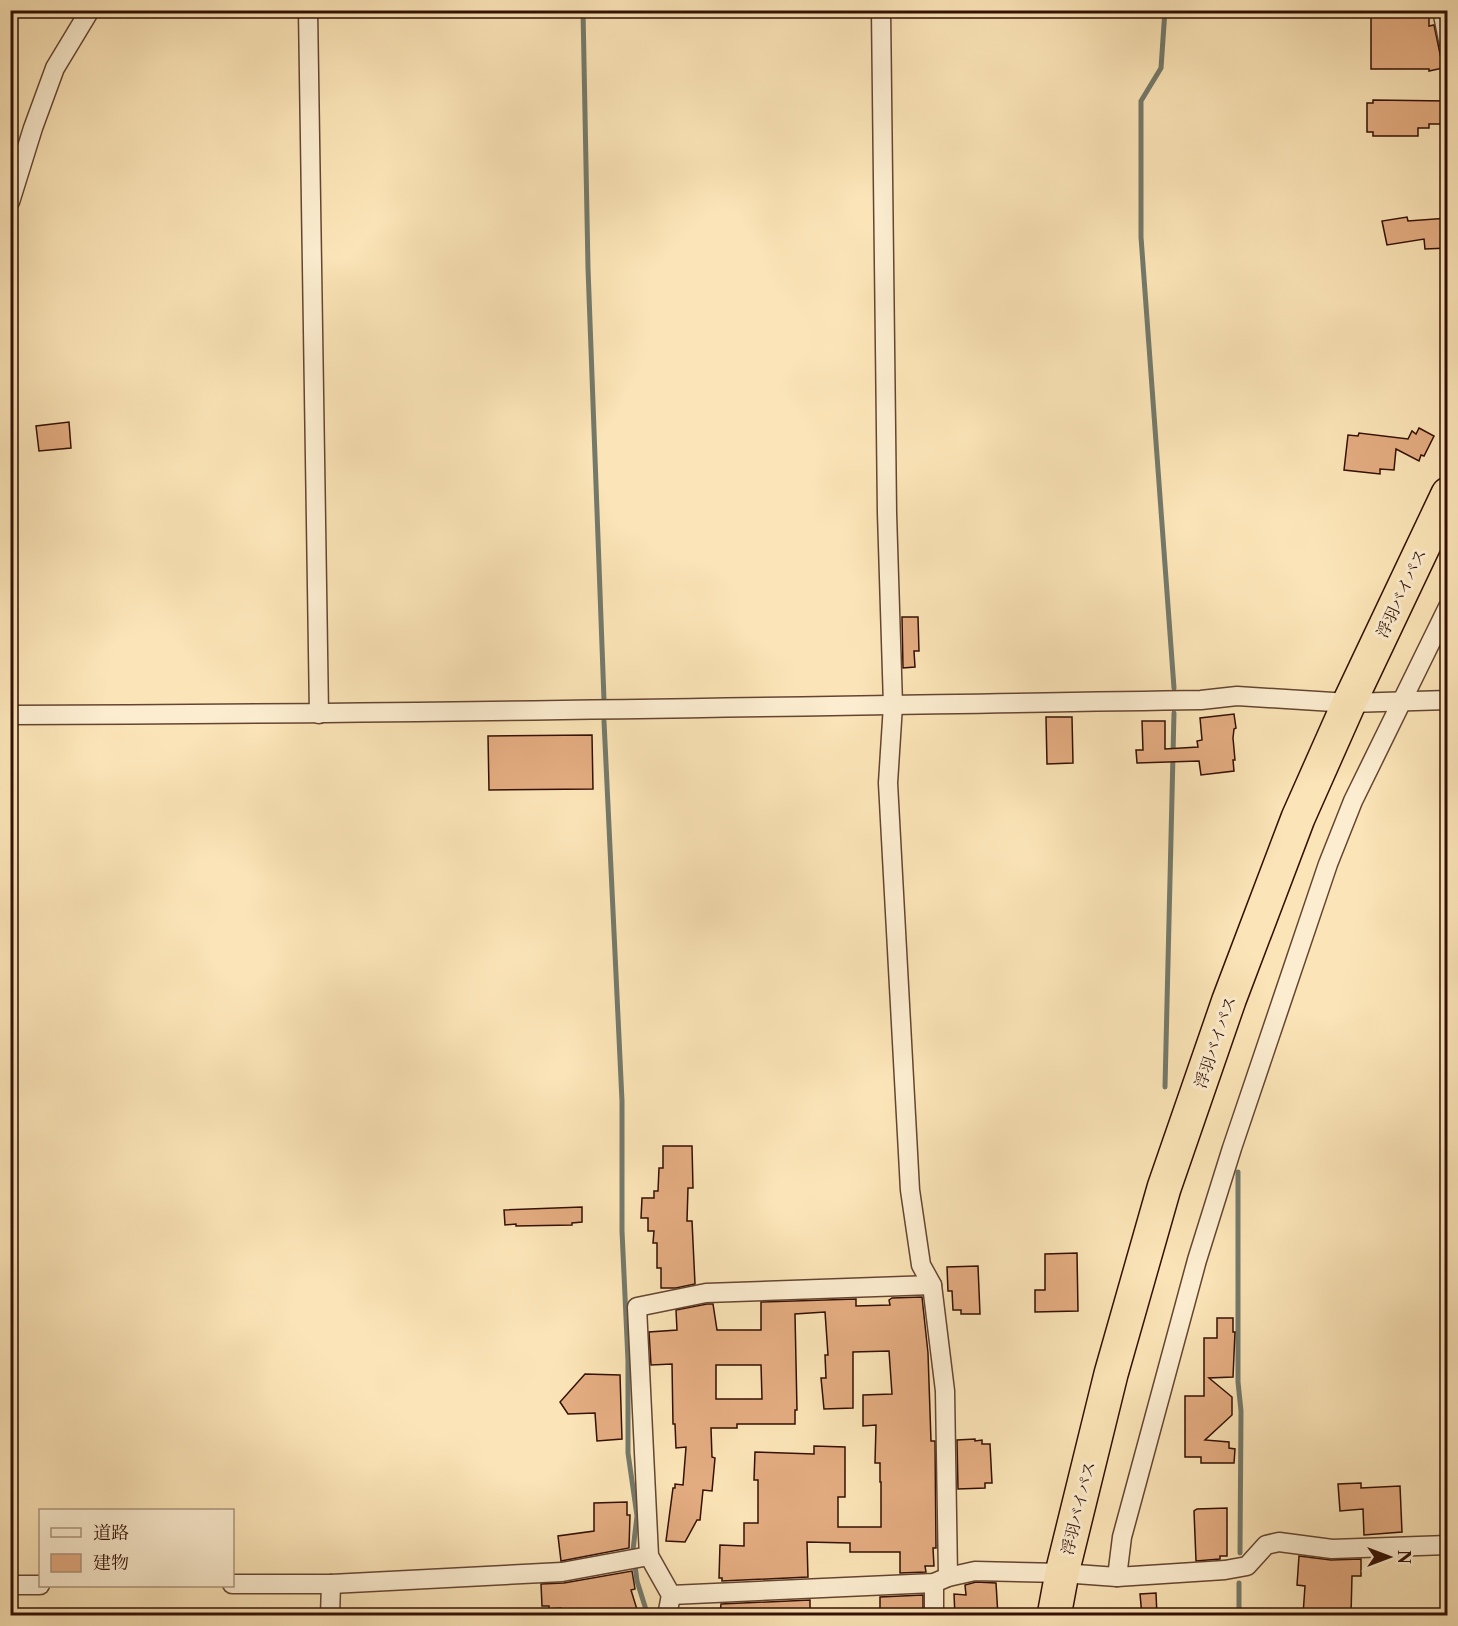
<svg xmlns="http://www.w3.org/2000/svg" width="1458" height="1626" viewBox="0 0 1458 1626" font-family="'Libre Caslon Text','Noto Serif JP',serif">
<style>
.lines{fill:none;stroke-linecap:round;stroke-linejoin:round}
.stream{stroke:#74796a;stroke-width:5}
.building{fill:#e4ac81;stroke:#331004;stroke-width:1.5;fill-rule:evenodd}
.street-casing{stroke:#654531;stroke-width:21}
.highway-casing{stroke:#331004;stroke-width:36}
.street{stroke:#fcedd0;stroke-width:18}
.highway{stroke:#fbe4b7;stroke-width:33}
.labels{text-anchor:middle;stroke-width:6;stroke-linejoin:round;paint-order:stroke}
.street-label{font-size:16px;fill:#331004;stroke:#fcedd0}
</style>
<rect width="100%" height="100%" fill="#fbe4b7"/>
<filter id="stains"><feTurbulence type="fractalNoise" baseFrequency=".00333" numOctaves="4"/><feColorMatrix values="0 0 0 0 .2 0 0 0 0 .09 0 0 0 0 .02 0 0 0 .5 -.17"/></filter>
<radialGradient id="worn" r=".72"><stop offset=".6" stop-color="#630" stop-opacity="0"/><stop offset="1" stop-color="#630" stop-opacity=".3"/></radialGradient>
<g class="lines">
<g class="stream">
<polyline points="583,10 588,268 604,700"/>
<polyline points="1165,10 1161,68 1141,101 1141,237 1174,688"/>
<polyline points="604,721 622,1101 622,1231 628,1361 628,1453 637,1516 633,1550 637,1581 648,1616"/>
<polyline points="1165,1087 1174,713"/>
<polyline points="1238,1172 1238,1382 1241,1411 1240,1553"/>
<polyline points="1239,1616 1239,1583"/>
</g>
</g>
<g class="building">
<polygon points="1371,10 1429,10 1429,26 1434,25 1443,68 1429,71 1429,69 1371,69"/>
<polygon points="1373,100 1448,101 1448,124 1429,124 1429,128 1418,128 1418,136 1373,136 1373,132 1367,132 1367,103 1373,103"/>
<polygon points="1407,217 1408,221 1448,218 1448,248 1425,249 1424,239 1387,245 1382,221"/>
<polygon points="69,422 71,448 39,451 36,426"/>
<polygon points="1419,428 1434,436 1424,456 1421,455 1419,461 1396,449 1394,470 1380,469 1380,474 1344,470 1348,435 1358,436 1359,433 1408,439 1412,431 1416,434"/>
<polygon points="902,617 918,617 919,651 914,651 915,667 903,668"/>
<polygon points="1234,714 1236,728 1234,729 1233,738 1235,760 1233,760 1234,771 1201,775 1199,761 1137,763 1136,750 1143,750 1142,721 1165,721 1165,749 1198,747 1197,741 1202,740 1200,718"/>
<polygon points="1046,717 1072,717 1073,763 1047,764"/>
<polygon points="592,735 593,789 489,790 488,736"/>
<polygon points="663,1146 692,1146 693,1188 688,1188 687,1221 692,1221 695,1284 676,1288 661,1288 661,1268 657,1268 657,1243 653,1243 654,1231 648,1231 648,1218 641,1218 642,1198 654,1198 654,1191 658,1191 659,1168 663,1168"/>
<polygon points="582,1207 582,1222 572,1223 572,1225 516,1226 516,1224 505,1225 504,1210"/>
<polygon points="1077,1253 1078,1311 1035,1312 1035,1290 1045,1290 1045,1254"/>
<polygon points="978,1266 980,1314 961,1314 961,1310 953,1310 952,1291 948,1291 947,1267"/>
<path d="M922 1297 928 1353 931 1441H935L936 1548H933L934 1566H925L926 1572 900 1573V1552H850V1543L807 1542 808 1577 722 1581V1578H719L720 1545 744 1546V1523H758V1480H754L755 1452 814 1454V1446L845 1447V1497H838V1527H881V1482H880V1463H875L876 1425 863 1426V1395L892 1394 889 1351 853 1352V1408L824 1409 821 1378H826L825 1355H828L825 1312 795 1314 797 1410H795V1424H737V1428H711L712 1457 715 1458 712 1491 703 1490 700 1520H697L685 1542 666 1541 673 1488H675V1484L683 1485 686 1447 676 1448 675 1424H673L672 1364 651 1365 649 1332 677 1330 676 1310 707 1304H713L717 1330H761V1302L856 1299V1306L890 1305 889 1300 892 1298ZM716 1365H761L762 1399H716Z"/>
<polygon points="1217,1318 1233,1318 1233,1332 1235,1332 1233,1377 1209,1378 1232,1397 1232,1415 1205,1440 1229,1442 1229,1448 1235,1449 1234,1463 1201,1463 1201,1457 1185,1457 1185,1396 1204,1396 1204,1338 1217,1338"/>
<polygon points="585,1374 620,1375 622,1439 597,1441 595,1413 568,1414 560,1402"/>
<polygon points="975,1439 975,1441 982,1440 982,1444 990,1444 992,1483 985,1483 985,1488 958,1489 957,1440"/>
<polygon points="1361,1483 1361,1488 1400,1486 1402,1532 1364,1535 1363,1509 1340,1511 1338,1484"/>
<polygon points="627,1502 627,1515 630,1515 629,1548 561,1561 558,1536 594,1531 594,1503"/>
<polygon points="1227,1508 1227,1556 1220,1556 1220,1559 1196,1561 1194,1511 1197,1509"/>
<polygon points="1299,1556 1331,1560 1361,1559 1361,1576 1352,1576 1351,1615 1303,1615 1305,1586 1297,1585"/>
<polygon points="632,1571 635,1589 631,1590 639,1616 562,1616 561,1608 549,1609 549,1606 542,1606 541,1584 564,1583"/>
<polygon points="976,1582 996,1583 998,1616 955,1616 954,1594 966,1595 965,1585"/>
<polygon points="1156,1593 1157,1616 1142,1616 1140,1594"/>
<polygon points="923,1595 923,1613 919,1613 919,1616 880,1616 880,1597"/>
<polygon points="810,1600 810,1616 720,1614 721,1604"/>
</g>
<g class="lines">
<g class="street-casing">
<g id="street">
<polyline points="308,10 319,714"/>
<polyline points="881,10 887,513 893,705 888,783 910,1190 921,1265 932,1285 945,1391 948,1577"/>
<polyline points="1442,10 1448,40"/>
<polyline points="10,202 33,128 55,68 90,10"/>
<path d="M10 715C407 714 804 706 1201 700L1237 696 1349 703 1448 700"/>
<polyline points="1117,1577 1122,1537 1197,1260 1232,1148 1328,864 1353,801 1448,607"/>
<polyline points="934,1583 934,1616"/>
<polyline points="232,1584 331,1584 562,1572 649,1556"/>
<polyline points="10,1585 40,1585"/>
<polyline points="671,1595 934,1583 948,1577 975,1571 1062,1573 1117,1577 1225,1570 1247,1566 1266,1545 1279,1542 1332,1549 1448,1545"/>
<polyline points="330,1616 331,1584"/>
<polyline points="667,1616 671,1595 649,1556 637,1307 706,1293 932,1285"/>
</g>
</g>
<g class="highway-casing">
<polyline id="highway" points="1054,1616 1062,1573 1111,1374 1164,1188 1229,1000 1298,818 1349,703 1448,494"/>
</g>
<use href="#street" class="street"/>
<use href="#highway" class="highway"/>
</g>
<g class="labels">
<g class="street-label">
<text transform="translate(1401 593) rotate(-65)" y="6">浮羽バイパス</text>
<text transform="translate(1215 1042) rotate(-71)" y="6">浮羽バイパス</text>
<text transform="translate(1078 1508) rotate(-76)" y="6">浮羽バイパス</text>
</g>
</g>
<rect width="1458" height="1626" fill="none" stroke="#fbe4b7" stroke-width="36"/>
<rect x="12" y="12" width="1434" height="1602" fill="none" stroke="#331004" stroke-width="3"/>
<rect x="18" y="18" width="1422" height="1590" fill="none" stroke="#331004" stroke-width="1.5"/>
<rect x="39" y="1509" width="195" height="78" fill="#fcedd0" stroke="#ac957e" stroke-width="1.5"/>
<rect x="51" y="1528" width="30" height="9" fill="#fcedd0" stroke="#ac957e" stroke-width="1.5"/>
<text x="93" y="1539" font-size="18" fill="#331004">道路</text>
<rect x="51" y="1554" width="30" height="18" fill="#e4ac81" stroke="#ac957e" stroke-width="1.5"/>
<text x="93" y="1569" font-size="18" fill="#331004">建物</text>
<g transform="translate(1389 1557) rotate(90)" stroke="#fcedd0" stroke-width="4.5" paint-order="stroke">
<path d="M0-4.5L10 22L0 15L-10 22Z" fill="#331004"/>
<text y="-9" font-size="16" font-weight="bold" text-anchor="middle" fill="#331004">N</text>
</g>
<rect width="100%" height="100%" filter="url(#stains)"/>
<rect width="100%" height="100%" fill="url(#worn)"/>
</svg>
